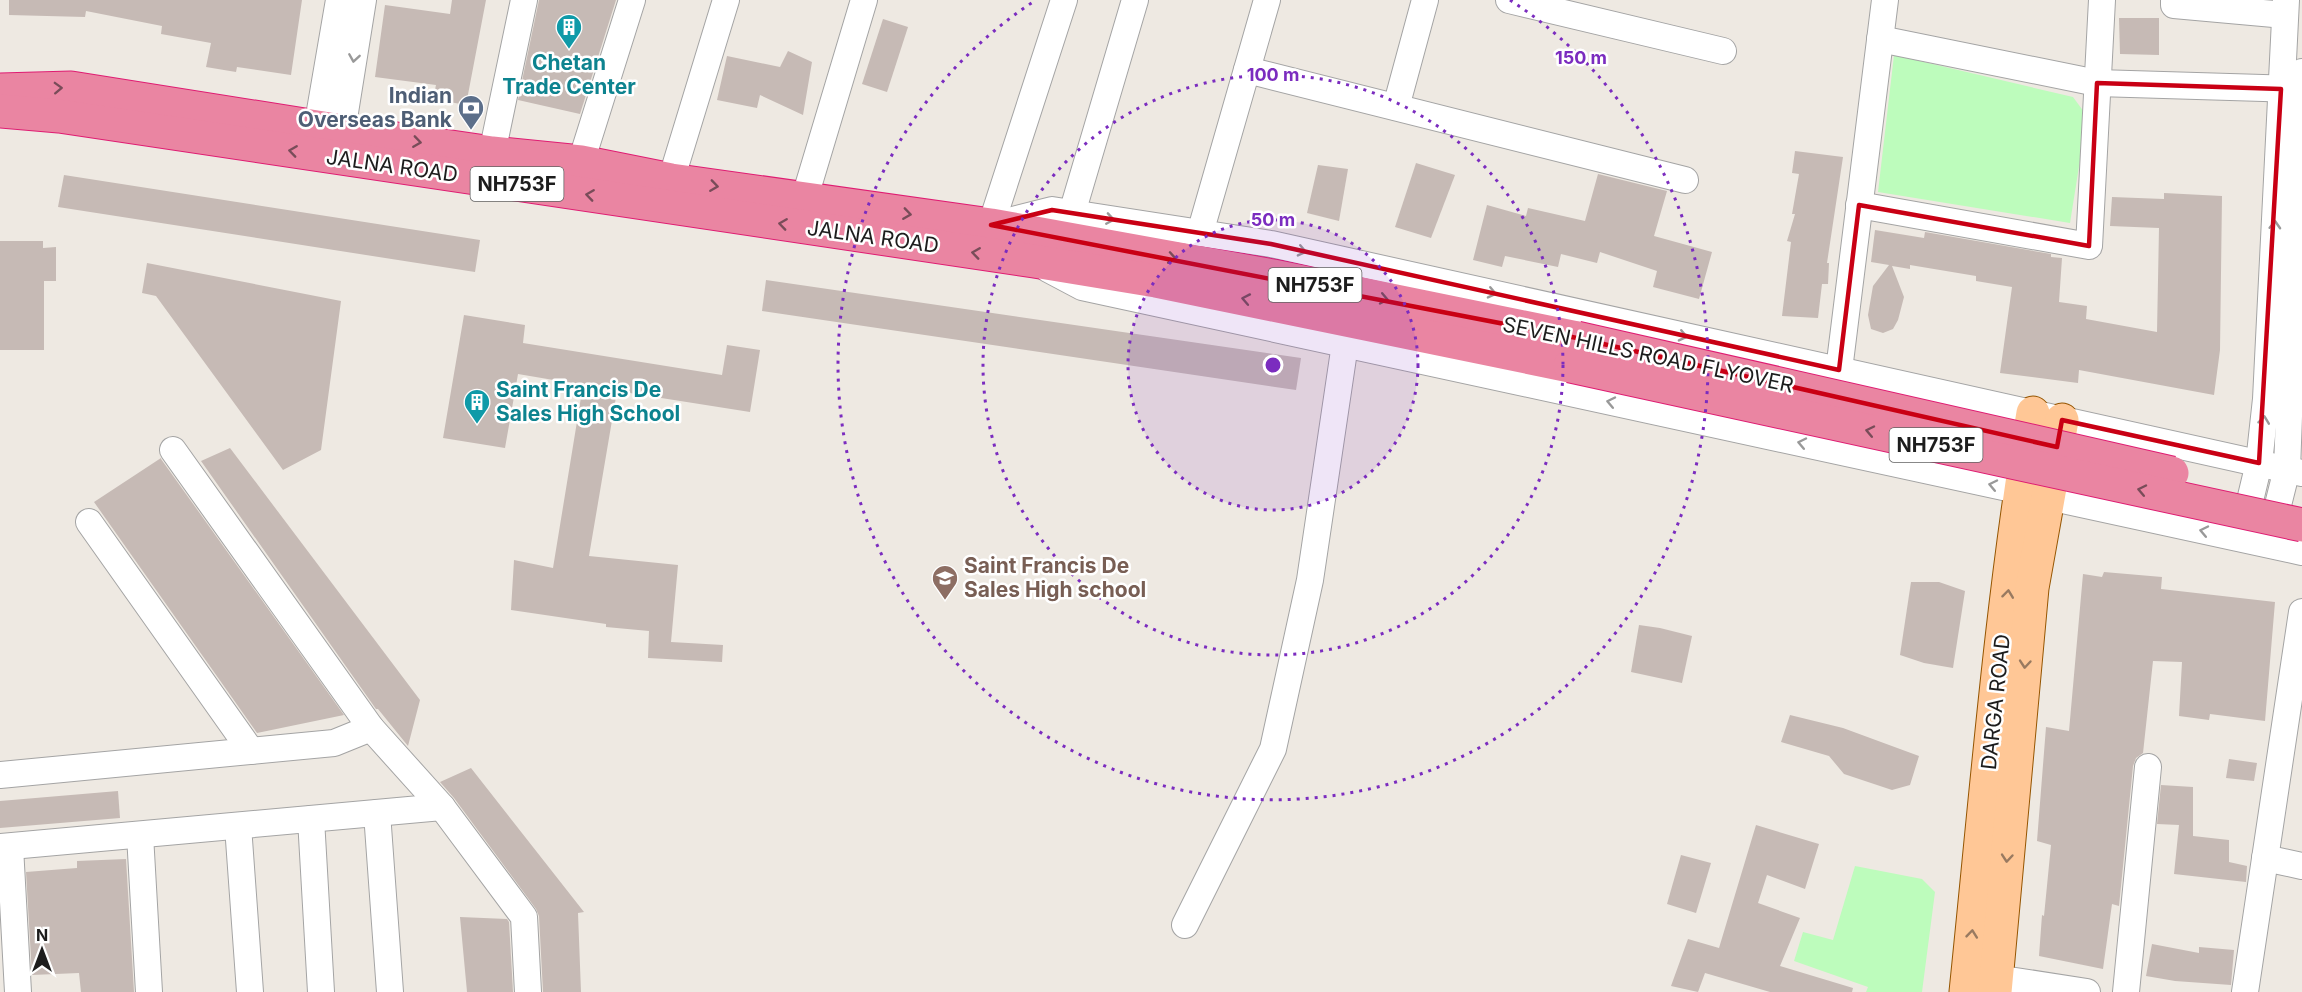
<svg xmlns="http://www.w3.org/2000/svg" width="2302" height="992" viewBox="0 0 2302 992" font-family="Inter,sans-serif">
<style>
.park{fill:#bdfcbc}
.building{fill:#c6bab5}
.lines{fill:none;stroke-linecap:round;stroke-linejoin:round}
.minor-casing{stroke:#a4a4a4;stroke-width:28}
.major-casing{stroke:#955500;stroke-width:35}
.highway-casing{stroke:#df1c72;stroke-width:35}
.minor{stroke:#fff;stroke-width:26}
.major{stroke:#ffc796;stroke-width:33}
.highway{stroke:#ea85a2;stroke-width:33}
.highway-bridge-casing{stroke:#df1c72;stroke-width:35;stroke-linecap:butt}
.highway-bridge{stroke:#ea85a2;stroke-width:33}
.oneway{stroke:#999}
.oneway2{stroke:#794c59}
.oneway3{stroke:#997a60}
.marked{fill:none;stroke:#c90014;stroke-width:4.5;stroke-linejoin:round}
.ring{fill:none;stroke:#7b2cbf;stroke-width:3;stroke-dasharray:3 6}
.labels{text-anchor:middle;stroke-width:5;stroke-linejoin:round;paint-order:stroke}
.shield{fill:#fff;stroke:#616161;stroke-width:1.5}
.shield-label{font-size:20px;font-weight:bold;fill:#1d1d1d}
.culture-label{font-size:21px;font-weight:bold;fill:#0d838f;stroke:#fff}
.service-label{font-size:21px;font-weight:bold;fill:#4e5e75;stroke:#fff;text-anchor:end}
.street-label{font-size:21px;fill:#1d1d1d;stroke:#fff}
.education-label{font-size:21px;font-weight:bold;fill:#785e54;stroke:#fff;text-anchor:start}
.centre{fill:#7b2cbf;stroke:#fff;stroke-width:3}
.ring-label{font-size:18px;text-anchor:middle;font-weight:bold;fill:#7b2cbf;stroke:#fff;stroke-width:5;stroke-linejoin:round;paint-order:stroke}
</style>
<rect width="100%" height="100%" fill="#eee9e2"/>
<g class="park">
<polygon points="1894,55 2073,97 2087,116 2070,223 1878,192"/>
<polygon points="1855,866 1922,879 1935,892 1922,992 1866,992 1868,987 1794,961 1803,932 1833,940"/>
</g>
<g class="building">
<polygon points="9,0 302,0 291,75 237,67 236,72 206,67 211,43 161,34 162,26 86,11 85,17 9,15"/>
<polygon points="452,0 486,0 466,105 433,99 436,85 375,77 385,5 450,14"/>
<polygon points="539,0 616,0 580,114 518,100"/>
<polygon points="2119,18 2159,18 2159,55 2120,54"/>
<polygon points="883,19 908,27 887,92 862,84"/>
<polygon points="788,51 812,62 803,115 760,95 757,108 717,100 727,56 780,67"/>
<polygon points="1795,151 1843,157 1827,263 1829,263 1828,284 1822,284 1818,318 1782,316 1791,242 1787,241 1795,214 1792,214 1799,174 1792,173"/>
<polygon points="1416,163 1455,175 1431,238 1395,227"/>
<polygon points="1318,165 1348,169 1339,221 1307,213"/>
<polygon points="1598,174 1667,191 1654,236 1712,252 1699,299 1653,287 1657,271 1600,252 1597,263 1561,254 1558,267 1505,256 1502,267 1473,260 1487,205 1526,216 1528,208 1585,221"/>
<polygon points="64,175 480,240 475,272 58,207"/>
<polygon points="2164,193 2222,196 2220,350 2214,395 2079,370 2078,383 2000,373 2012,287 1976,281 1976,276 1910,265 1910,269 1892,266 1904,297 1898,320 1893,329 1883,333 1871,329 1868,315 1873,286 1889,265 1871,262 1875,230 1924,238 1925,232 2051,254 2051,257 2062,258 2059,302 2087,306 2086,319 2157,332 2159,228 2110,226 2112,197 2164,199"/>
<polygon points="0,241 43,241 43,248 56,247 56,281 44,281 44,350 0,350"/>
<polygon points="147,263 341,301 321,450 283,470 156,296 142,293"/>
<polygon points="766,280 1301,358 1296,390 762,311"/>
<polygon points="464,315 525,325 523,343 722,375 727,345 760,350 750,412 617,391 589,556 678,565 671,642 723,645 722,662 648,658 649,631 606,627 606,624 511,610 514,560 553,568 583,385 518,374 505,448 443,438"/>
<polygon points="230,448 420,700 408,746 378,709 376,709 201,461"/>
<polygon points="161,458 161,459 344,715 257,733 94,502"/>
<polygon points="2104,572 2162,577 2161,589 2275,602 2265,721 2210,714 2209,720 2179,716 2182,662 2153,661 2143,753 2136,758 2133,766 2119,906 2112,904 2103,969 2039,956 2042,915 2044,916 2051,845 2037,841 2046,727 2069,731 2083,574 2102,577"/>
<polygon points="1911,582 1939,582 1965,591 1953,668 1924,663 1900,655"/>
<polygon points="1639,625 1660,628 1692,636 1682,683 1631,672"/>
<polygon points="1790,715 1843,728 1919,756 1910,785 1892,790 1844,774 1829,756 1781,742"/>
<polygon points="2229,759 2257,763 2254,781 2226,778"/>
<polygon points="471,768 584,912 578,913 581,992 543,992 539,916 536,909 454,798 440,782"/>
<polygon points="2161,785 2193,787 2193,836 2229,840 2229,862 2247,866 2246,882 2174,874 2179,825 2157,824"/>
<polygon points="118,791 120,818 0,828 0,801"/>
<polygon points="1756,825 1819,844 1805,889 1767,875 1758,903 1800,918 1780,966 1853,988 1852,992 1770,992 1705,973 1698,992 1671,986 1688,939 1719,948"/>
<polygon points="1681,855 1711,863 1696,913 1667,904"/>
<polygon points="126,859 134,992 81,992 79,973 32,975 26,872 77,868 77,861"/>
<polygon points="460,917 507,919 509,922 513,992 467,992"/>
<polygon points="2152,944 2199,953 2199,947 2234,950 2231,985 2175,981 2146,976"/>
</g>
<g class="lines">
<g class="minor-casing">
<g id="minor">
<polyline points="1509,0 1723,51"/>
<polyline points="2174,0 2174,5 2285,15"/>
<polyline points="1880,39 2097,83 2298,89"/>
<polyline points="1247,70 1685,180"/>
<polyline points="1396,107 1425,0"/>
<polyline points="317,128 339,0"/>
<polyline points="342,131 363,0"/>
<polyline points="492,153 524,0"/>
<polyline points="581,162 632,0"/>
<polyline points="671,180 726,0"/>
<polyline points="804,200 864,0"/>
<polyline points="1859,205 2089,246 2102,0"/>
<polyline points="1072,213 1135,0"/>
<polyline points="997,224 1052,210 1271,244 2302,473"/>
<polyline points="991,225 1064,0"/>
<polyline points="1200,233 1267,0"/>
<polyline points="1048,269 1082,287 2302,552"/>
<polyline points="1839,370 1885,0"/>
<polyline points="89,522 251,751"/>
<polyline points="2243,530 2259,463 2266,399 2286,0"/>
<polyline points="2270,537 2287,469 2302,72"/>
<polyline points="371,728 442,807 524,917 528,992"/>
<polyline points="0,775 334,743 371,728 173,450"/>
<polyline points="377,813 390,992"/>
<polyline points="311,819 321,992"/>
<polyline points="238,826 250,992"/>
<polyline points="140,835 149,992"/>
<polyline points="0,847 442,807"/>
<polyline points="10,847 18,992"/>
<polyline points="2265,858 2302,866"/>
<polyline points="1185,925 1273,749 1310,580 1345,344"/>
<polyline points="1996,978 2087,992"/>
<polyline points="2126,992 2148,767"/>
<polyline points="2245,992 2302,612"/>
</g>
</g>
<g class="major-casing">
<g id="major">
<path d="M1966 992C1986 799 2001 605 2033 413"/>
<polyline points="1995,992 2032,588 2062,420"/>
</g>
</g>
<g class="highway-casing">
<g id="highway">
<polyline points="0,90 71,88 342,131 492,153 581,162 671,180 991,225 1273,276 1577,338"/>
<polyline points="0,111 59,116 1034,261 1156,281 1570,366"/>
</g>
</g>
<use href="#minor" class="minor"/>
<use href="#major" class="major"/>
<use href="#highway" class="highway"/>
<g class="highway-bridge-casing">
<g id="highway-bridge">
<polyline points="1577,338 2172,473"/>
<polyline points="1570,366 2302,525"/>
</g>
</g>
<use href="#highway-bridge" class="highway-bridge"/>
</g>
<defs><path id="oneway-chevron" d="M-2-3.5L2.5 0L-2 3.5" fill="none" stroke-width="1.6" stroke-linecap="round" stroke-linejoin="round" transform="scale(1.5)"/></defs>
<g class="oneway">
<use href="#oneway-chevron" transform="translate(354 58) rotate(99)"/>
<use href="#oneway-chevron" transform="translate(1110 219) rotate(9)"/>
<use href="#oneway-chevron" transform="translate(2275 225) rotate(-87)"/>
<use href="#oneway-chevron" transform="translate(1302 251) rotate(13)"/>
<use href="#oneway-chevron" transform="translate(1492 293) rotate(13)"/>
<use href="#oneway-chevron" transform="translate(1683 336) rotate(13)"/>
<use href="#oneway-chevron" transform="translate(1611 402) rotate(-168)"/>
<use href="#oneway-chevron" transform="translate(2264 420) rotate(-83)"/>
<use href="#oneway-chevron" transform="translate(1802 443) rotate(-168)"/>
<use href="#oneway-chevron" transform="translate(1993 485) rotate(-168)"/>
<use href="#oneway-chevron" transform="translate(2204 531) rotate(-168)"/>
</g>
<g class="oneway2">
<use href="#oneway-chevron" transform="translate(58 88) rotate(-2)"/>
<use href="#oneway-chevron" transform="translate(417 142) rotate(8)"/>
<use href="#oneway-chevron" transform="translate(293 151) rotate(-172)"/>
<use href="#oneway-chevron" transform="translate(714 186) rotate(8)"/>
<use href="#oneway-chevron" transform="translate(590 195) rotate(-172)"/>
<use href="#oneway-chevron" transform="translate(907 214) rotate(8)"/>
<use href="#oneway-chevron" transform="translate(783 224) rotate(-172)"/>
<use href="#oneway-chevron" transform="translate(976 253) rotate(-172)"/>
<use href="#oneway-chevron" transform="translate(1172 258) rotate(10)"/>
<use href="#oneway-chevron" transform="translate(1246 299) rotate(-169)"/>
<use href="#oneway-chevron" transform="translate(1384 299) rotate(12)"/>
<use href="#oneway-chevron" transform="translate(1870 431) rotate(-168)"/>
<use href="#oneway-chevron" transform="translate(2142 490) rotate(-168)"/>
</g>
<g class="oneway3">
<use href="#oneway-chevron" transform="translate(2008 594) rotate(-83)"/>
<use href="#oneway-chevron" transform="translate(2025 664) rotate(95)"/>
<use href="#oneway-chevron" transform="translate(2007 858) rotate(95)"/>
<use href="#oneway-chevron" transform="translate(1972 934) rotate(-84)"/>
</g>
<path class="marked" d="M2097 83 2281 89 2259 463 2062 420 2057 447 1577 338 991 225 1052 210 1271 244 1839 370 1859 205 2089 246Z"/>
<circle cx="1273" cy="365" r="145" fill="#7b2cbf" fill-opacity=".12"/>
<g class="ring">
<circle cx="1273" cy="365" r="145"/>
<circle cx="1273" cy="365" r="290"/>
<path d="M1510 0A435 435 0 1 1 1036 0"/>
</g>
<defs>
<g id="building-pin" transform="scale(1.35)"><path d="M0 17L-7.5 6A9.5 9.5 0 1 1 7.5 6Z" fill="#0f9aa8" stroke="#fff"/><path d="M-4-6H4V6H1V3H-1V6H-4ZM-2.5-4.3h1.7v1.8h-1.7ZM.8-4.3h1.7v1.8H.8ZM-2.5-1h1.7V.8h-1.7ZM.8-1h1.7V.8H.8Z" fill="#fff"/></g>
<g id="bank-pin" transform="scale(1.35)"><path d="M0 17L-7.5 6A9.5 9.5 0 1 1 7.5 6Z" fill="#5c6f8a" stroke="#fff"/><path d="M-6-4H6V4H-6ZM0-2.3a2.3 2.3 0 1 0 0 4.6a2.3 2.3 0 1 0 0-4.6Z" fill="#fff"/></g>
<g id="school-pin" transform="scale(1.35)"><path d="M0 17L-7.5 6A9.5 9.5 0 1 1 7.5 6Z" fill="#8d6e63" stroke="#fff"/><path d="M0-5L7-2L0 1L-7-2ZM-4 1L0 2.5L4 1V4Q0 6-4 4Z" fill="#fff"/></g>
</defs>
<g fill-rule="evenodd">
<use href="#building-pin" x="569" y="27"/>
<use href="#bank-pin" x="471" y="108"/>
<use href="#building-pin" x="477" y="402"/>
<use href="#school-pin" x="945" y="578"/>
</g>
<g class="labels">
<g class="shield">
<rect x="470.5" y="167" width="93" height="34" rx="4.5"/>
<rect x="1268.5" y="268" width="93" height="34" rx="4.5"/>
<rect x="1889.5" y="428" width="93" height="34" rx="4.5"/>
</g>
<g class="shield-label">
<text x="517" y="191">NH753F</text>
<text x="1315" y="292">NH753F</text>
<text x="1936" y="452">NH753F</text>
</g>
<g class="culture-label">
<text x="569" y="70">Chetan<tspan x="569" dy="24">Trade Center</tspan></text>
<text x="496" y="397" text-anchor="start">Saint Francis De<tspan x="496" dy="24">Sales High School</tspan></text>
</g>
<g class="service-label">
<text x="452" y="103">Indian<tspan x="452" dy="24">Overseas Bank</tspan></text>
</g>
<g class="street-label">
<text transform="translate(392 166) rotate(8)" y="7">JALNA ROAD</text>
<text transform="translate(873 237) rotate(8)" y="7">JALNA ROAD</text>
<text transform="translate(1648 355) rotate(12)" y="7">SEVEN HILLS ROAD FLYOVER</text>
<text transform="translate(1996 702) rotate(-84)" y="7">DARGA ROAD</text>
</g>
<g class="education-label">
<text x="964" y="573">Saint Francis De<tspan x="964" dy="24">Sales High school</tspan></text>
</g>
</g>
<circle cx="1273" cy="365" r="9" class="centre"/>
<g class="ring-label">
<text x="1581" y="64">150 m</text>
<text x="1273" y="81">100 m</text>
<text x="1273" y="226">50 m</text>
</g>
<g transform="translate(42 950)" stroke="#ffffff" stroke-width="4.5" paint-order="stroke">
<path d="M0-4.5L10 22L0 15L-10 22Z" fill="#1d1d1d"/>
<text y="-9" font-size="16" font-weight="bold" text-anchor="middle" fill="#1d1d1d">N</text>
</g>
</svg>
